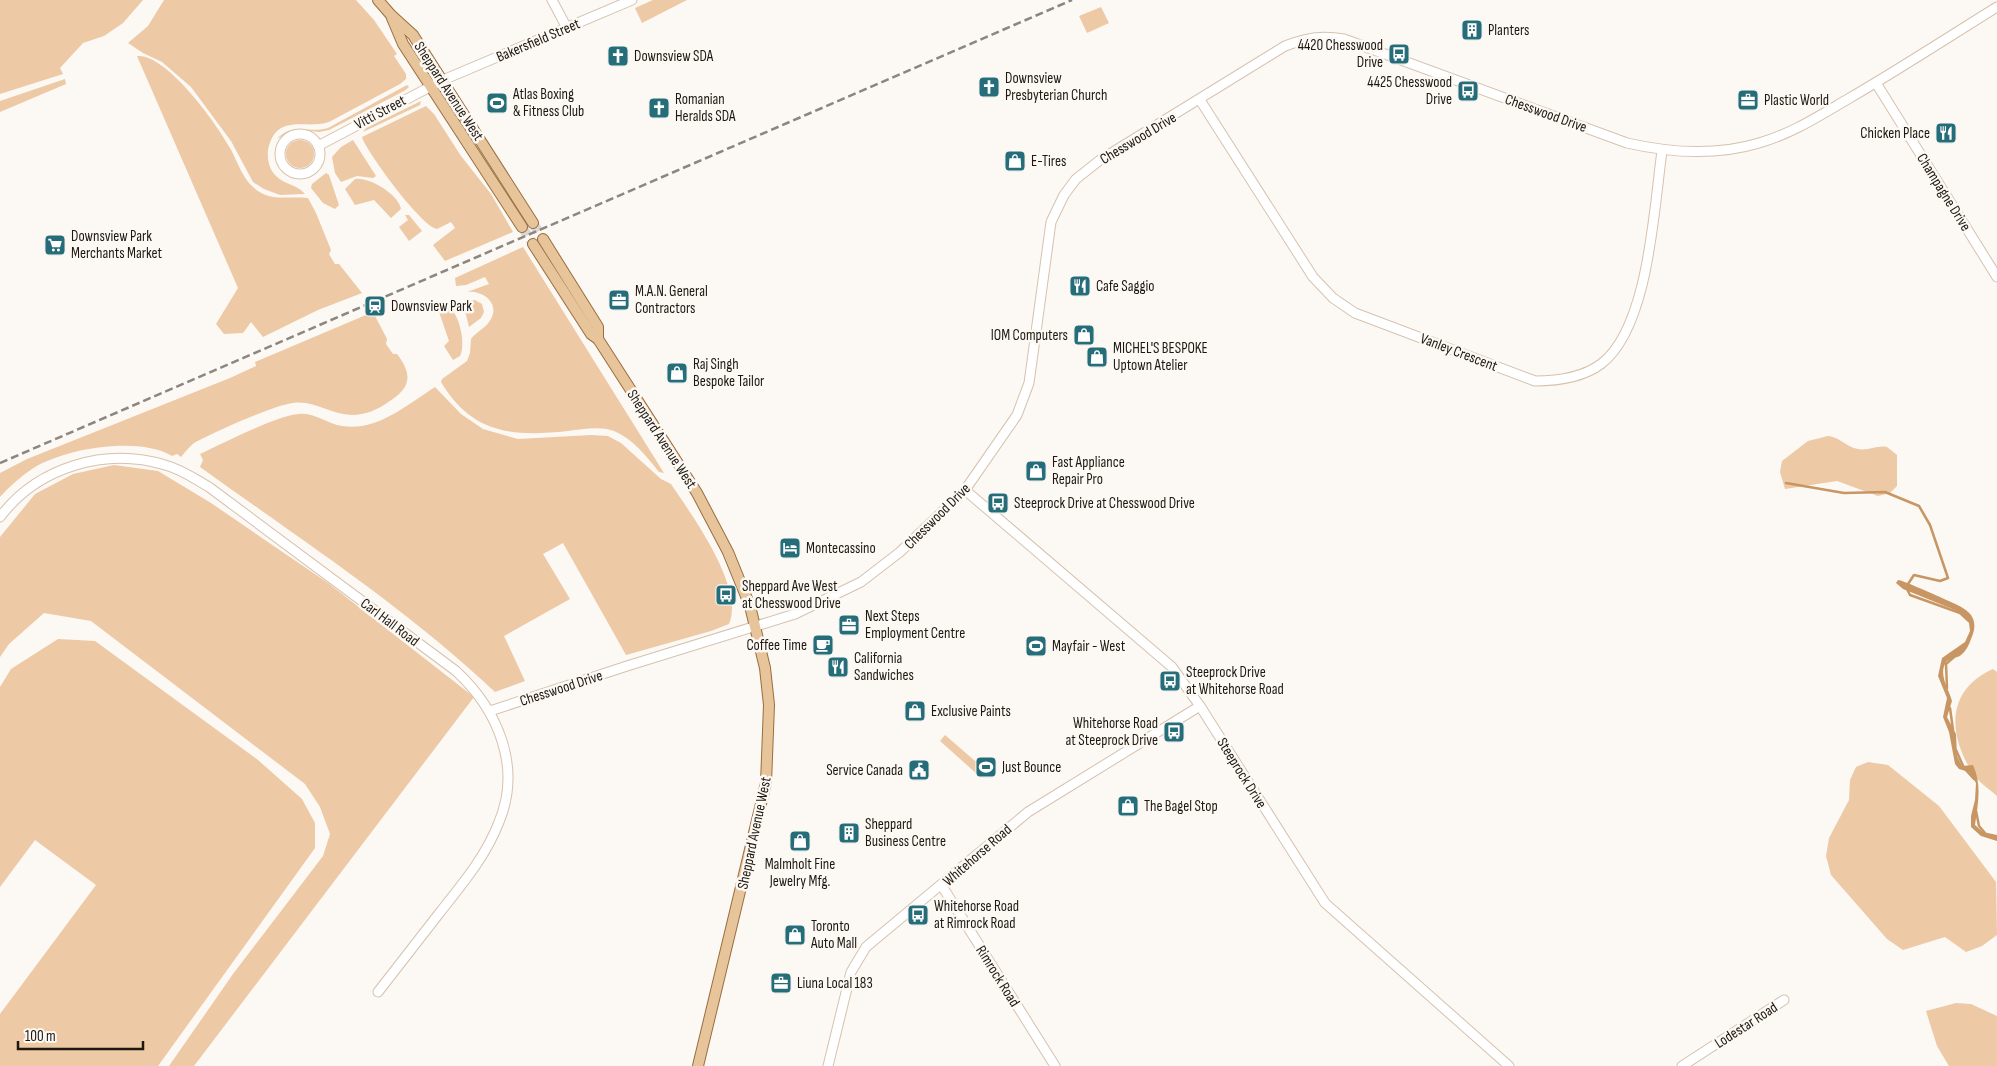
<svg xmlns="http://www.w3.org/2000/svg" width="1997" height="1066" viewBox="0 0 1997 1066" font-family="'Sofia Sans Condensed',sans-serif">
<style>
.green{fill:#edc9a5}
.water{fill:#c79663}
.lines{fill:none;stroke-linecap:round;stroke-linejoin:round}
.stream{stroke:#c79663;stroke-width:2.5}
.major-tunnel{stroke:#dbd6d2;stroke-width:10;stroke-dasharray:10 5;stroke-linecap:butt}
.minor-casing{stroke:#d6c2ae;stroke-width:11}
.major-casing{stroke:#986e3f;stroke-width:12}
.minor{stroke:#fff;stroke-width:9}
.major{stroke:#e8c49b;stroke-width:10}
.rail{stroke:#8c8680;stroke-width:2.5;stroke-dasharray:8 4;stroke-linecap:butt}
.labels{text-anchor:middle;stroke-width:5;stroke-linejoin:round;paint-order:stroke}
.poi-label{font-size:15px;fill:#1f1810;stroke:#fcf8f4;text-anchor:start}
.street-label{font-size:15px;fill:#1f1810;stroke:#fcf8f4}
</style>
<rect width="100%" height="100%" fill="#fcf8f4"/>
<g class="green">
<polygon points="0,0 143,0 123,23 104,36 83,43 60,68 63,74 0,94"/>
<path d="M164 0H356L374 20 397 54 394 56 406 74V79L400 84 329 122C306 130 276 112 268 150 267 158 269 169 275 175 284 185 297 184 305 194L280 195 264 189 253 182 231 141 191 87 162 62 143 53 128 43 148 26Z"/>
<polygon points="653,0 687,0 642,23 635,8"/>
<polygon points="1101,7 1109,23 1087,33 1079,16"/>
<path d="M137 56C166 53 217 124 230 148 237 160 242 178 253 187 269 202 288 196 308 198L316 213 331 250 329 254 335 264H339L362 293 318 310 263 337 251 322 243 333 224 334 216 324 238 288Z"/>
<polygon points="65,79 66,84 0,112 0,101"/>
<path d="M407 85 409 87 404 91 329 130 319 132 296 129 277 139C293 121 310 134 328 128Z"/>
<polygon points="421,101 420,105 363,132 366,128"/>
<path d="M426 106 434 114 461 156 491 194 513 232 445 261 433 245 455 228 451 222 437 229C422 227 367 153 362 137Z"/>
<polygon points="353,140 376,176 373,178 357,176 341,182 335,173 332,157 341,147"/>
<circle cx="300" cy="154" r="14"/>
<polygon points="326,173 329,175 339,205 335,209 323,203 311,188 312,184"/>
<path d="M355 179C370 177 399 195 401 209L391 218 374 200 355 205 345 189Z"/>
<polygon points="405,215 409,215 422,231 409,241 399,227 408,220"/>
<path d="M523 247 664 473 659 472C647 457 632 438 614 431 600 426 582 429 568 431 513 437 472 434 441 382L442 379 467 361 470 353 471 339C476 332 484 329 489 322 502 305 484 290 467 292L489 284 485 277 466 285 456 286 455 278Z"/>
<polygon points="475,300 482,304 484,312 481,318 469,327 464,307 469,301"/>
<path d="M449 307C460 315 466 345 460 356L453 360 444 346 449 341 438 309Z"/>
<path d="M373 312 387 339 386 344 393 354H397C414 376 410 389 387 403 377 410 365 415 352 415 331 415 315 400 293 403 274 405 212 433 194 443 189 447 185 452 181 457L177 454 172 456C139 436 64 448 32 469 20 477 10 486 0 497V473L27 459 230 378 256 366 255 362Z"/>
<path d="M435 387 461 414 483 429 518 439 591 435 608 436 621 443 661 479 671 484C691 514 745 587 729 624L711 631 626 655 563 543 543 554 570 599 504 636 525 681 495 692C405 607 300 539 200 467L203 460 200 454C224 443 275 416 299 414 315 412 327 424 342 426 377 432 408 404 435 387Z"/>
<path d="M1828 436C1840 437 1846 447 1858 449 1868 451 1877 445 1887 447L1897 455V486L1890 493 1878 496 1837 481 1785 489 1780 472 1782 461 1808 441Z"/>
<polygon points="114,465 158,471 211,503 328,583 474,697 194,1066 169,1066 233,974 323,856 330,834 320,807 305,784 91,621 44,613 9,644 0,657 0,537 35,494 73,474"/>
<polygon points="58,639 95,641 258,760 302,799 315,823 315,848 158,1066 0,1066 0,1014 96,885 35,840 0,887 0,687 11,669"/>
<path d="M1993 669 1997 672V796C1989 789 1977 781 1972 772 1948 734 1946 690 1993 669Z"/>
<polygon points="945,735 982,767 977,774 940,741"/>
<polygon points="1868,762 1888,765 1939,806 1996,882 1997,935 1982,946 1966,952 1945,937 1903,950 1887,939 1831,875 1826,856 1829,838 1849,800 1850,780 1856,767"/>
<polygon points="1956,1003 1971,1004 1997,1016 1997,1066 1949,1066 1937,1046 1926,1011"/>
</g>
<path class="water" d="M1898 580C1902 580 1933 594 1940 597 1961 607 1983 612 1971 639 1969 645 1966 651 1961 655 1957 659 1948 657 1945 664 1939 676 1949 689 1952 701L1947 717 1956 734 1957 756 1962 766 1973 765C1982 785 1978 803 1975 825L1983 832 1997 835V841L1981 836 1971 827V816L1975 800 1976 783 1969 772 1959 769 1955 764 1949 732 1943 717 1947 698 1938 676 1942 658 1965 642 1970 631 1969 623 1955 610 1903 589 1896 583Z"/>
<g class="lines">
<g class="stream">
<polyline points="1786,483 1844,493 1885,492 1919,506 1930,525 1948,578 1940,581 1914,575 1908,584"/>
<polyline points="1907,589 1910,595 1960,613"/>
<polyline points="1947,688 1946,664 1954,657"/>
<polyline points="1950,708 1953,730"/>
<polyline points="1956,750 1964,768 1974,779"/>
<polyline points="1976,811 1979,826 1985,833"/>
</g>
<g class="major-tunnel">
<polyline points="533,223 543,239"/>
<polyline points="522,227 533,244"/>
</g>
<g class="minor-casing">
<g id="minor">
<polyline points="552,0 567,28"/>
<polyline points="1876,83 1997,277"/>
<path d="M1200 100 1313 277 1333 298 1355 313 1535 381C1558 381 1582 378 1601 364 1649 328 1654 207 1662 151"/>
<circle cx="300" cy="154" r="20"/>
<polyline points="318,146 443,80 632,0"/>
<polyline points="965,490 1172,667 1200,706 1325,903 1509,1066"/>
<path d="M0 517C38 467 105 447 165 465 181 469 195 479 209 487L456 671C498 710 522 767 499 822 486 856 463 883 441 911 420 938 399 965 378 992"/>
<path d="M490 711 627 666 795 614 861 582 900 552 965 490 1017 415 1029 383 1051 222 1064 195 1076 179 1100 160 1285 46C1306 38 1321 35 1344 39L1627 143C1671 153 1716 156 1759 143 1791 134 1819 116 1848 99 1898 70 1947 38 1997 7"/>
<polyline points="942,886 1055,1066"/>
<polyline points="828,1066 851,972 866,947 1028,812 1200,706"/>
<polyline points="1682,1066 1784,1000"/>
</g>
</g>
<g class="major-casing">
<g id="major">
<polyline points="378,0 391,15 413,35 533,223"/>
<polyline points="392,18 403,44 522,227"/>
<polyline points="543,239 598,327 598,339"/>
<polyline points="533,244 591,334 598,339 697,493 728,552 750,606 765,668 769,705 766,783 698,1066"/>
</g>
</g>
<use href="#minor" class="minor"/>
<use href="#major" class="major"/>
<polyline class="rail" points="0,463 1072,0"/>
</g>
<defs>
<g id="building-square" transform="scale(1.125)"><rect x="-9" y="-9" width="18" height="18" rx="4" fill="#266d7a" stroke="#fcf8f4"/><path d="M-4-6H4V6H1V3H-1V6H-4ZM-2.5-4.3h1.7v1.8h-1.7ZM.8-4.3h1.7v1.8H.8ZM-2.5-1h1.7V.8h-1.7ZM.8-1h1.7V.8H.8Z" fill="#fff"/></g>
<g id="bus-square" transform="scale(1.125)"><rect x="-9" y="-9" width="18" height="18" rx="4" fill="#266d7a" stroke="#fcf8f4"/><path d="M-5-6H5V4H4V6H2V4H-2V6H-4V4H-5ZM-3.5-4V0h7V-4ZM-3.5 1.2v1.5H-2V1.2ZM2 1.2v1.5H3.5V1.2Z" fill="#fff"/></g>
<g id="church-square" transform="scale(1.125)"><rect x="-9" y="-9" width="18" height="18" rx="4" fill="#266d7a" stroke="#fcf8f4"/><path d="M-1.2-6h2.4v3.5h3.3v2.4h-3.3V6h-2.4V-.1h-3.3v-2.4h3.3Z" fill="#fff"/></g>
<g id="office-square" transform="scale(1.125)"><rect x="-9" y="-9" width="18" height="18" rx="4" fill="#266d7a" stroke="#fcf8f4"/><path d="M-6-3h4V-5.5h4V-3h4V5H-6ZM-1-4.5V-3h2v-1.5ZM-6 0V1H6V0Z" fill="#fff"/></g>
<g id="stadium-square" transform="scale(1.125)"><rect x="-9" y="-9" width="18" height="18" rx="4" fill="#266d7a" stroke="#fcf8f4"/><path d="M0-5a6.5 5 0 1 0 0 10a6.5 5 0 1 0 0-10ZM-3.5-1.8h7v3.6h-7Z" fill="#fff"/></g>
<g id="restaurant-square" transform="scale(1.125)"><rect x="-9" y="-9" width="18" height="18" rx="4" fill="#266d7a" stroke="#fcf8f4"/><path d="M-5-6h1v4h1v-4h1v4h1v-4h1v5L-1.5 .5V6h-2V.5L-5-1ZM5-6V6H3V1.5H1.5Q1.5-4 5-6Z" fill="#fff"/></g>
<g id="shop-square" transform="scale(1.125)"><rect x="-9" y="-9" width="18" height="18" rx="4" fill="#266d7a" stroke="#fcf8f4"/><path d="M-5-2.5h2.3a2.7 3.5 0 0 1 5.4 0H5L5.5 6h-11ZM-1.5-2.5h3a1.5 2.3 0 0 0-3 0Z" fill="#fff"/></g>
<g id="supermarket-square" transform="scale(1.125)"><rect x="-9" y="-9" width="18" height="18" rx="4" fill="#266d7a" stroke="#fcf8f4"/><path d="M-6-5.5h2.5l.6 2H6L4.5 2H-2.5L-4.4-4H-6ZM-1.5 3.2a1.3 1.3 0 1 0 .1 0ZM3 3.2a1.3 1.3 0 1 0 .1 0Z" fill="#fff"/></g>
<g id="station-square" transform="scale(1.125)"><rect x="-9" y="-9" width="18" height="18" rx="4" fill="#266d7a" stroke="#fcf8f4"/><path d="M-3-6H3Q5-6 5-4V2Q5 4 3 4L4.5 6H3L1.5 4h-3L-3 6H-4.5L-3 4Q-5 4-5 2V-4Q-5-6-3-6ZM-3.5-4v3h7v-3ZM-3.5 1v1.5H-2V1ZM2 1v1.5H3.5V1Z" fill="#fff"/></g>
<g id="hotel-square" transform="scale(1.125)"><rect x="-9" y="-9" width="18" height="18" rx="4" fill="#266d7a" stroke="#fcf8f4"/><path d="M-6-4.5h1.5V1H6V5H4.5V3h-9V5H-6ZM-4 0a1.8 1.8 0 1 1 3.6 0ZM.5 0V-2.5h3Q6-2.5 6 0Z" fill="#fff"/></g>
<g id="cafe-square" transform="scale(1.125)"><rect x="-9" y="-9" width="18" height="18" rx="4" fill="#266d7a" stroke="#fcf8f4"/><path d="M-5.5-4.5H6V0H3Q3 3.5 0 3.5H-2.5Q-5.5 3.5-5.5 0ZM3-3.2v2h1.7v-2ZM-6 4.5H4V6H-6Z" fill="#fff"/></g>
<g id="civic-square" transform="scale(1.125)"><rect x="-9" y="-9" width="18" height="18" rx="4" fill="#266d7a" stroke="#fcf8f4"/><path d="M-.6-6.5H3V-4.5H.6V-3L4-1V1h2V6H-6V1h2V-1L-.6-3ZM-1.2 2.5V6h2.4V2.5Z" fill="#fff"/></g>
</defs>
<g fill-rule="evenodd">
<use href="#building-square" x="1472" y="30"/>
<use href="#bus-square" x="1399" y="54"/>
<use href="#church-square" x="618" y="56"/>
<use href="#church-square" x="989" y="87"/>
<use href="#bus-square" x="1468" y="91"/>
<use href="#office-square" x="1748" y="100"/>
<use href="#stadium-square" x="497" y="103"/>
<use href="#church-square" x="659" y="108"/>
<use href="#restaurant-square" x="1946" y="133"/>
<use href="#shop-square" x="1015" y="161"/>
<use href="#supermarket-square" x="55" y="245"/>
<use href="#restaurant-square" x="1080" y="286"/>
<use href="#office-square" x="619" y="300"/>
<use href="#station-square" x="375" y="306"/>
<use href="#shop-square" x="1084" y="335"/>
<use href="#shop-square" x="1097" y="357"/>
<use href="#shop-square" x="677" y="373"/>
<use href="#shop-square" x="1036" y="471"/>
<use href="#bus-square" x="998" y="503"/>
<use href="#hotel-square" x="790" y="548"/>
<use href="#bus-square" x="726" y="595"/>
<use href="#office-square" x="849" y="625"/>
<use href="#cafe-square" x="823" y="645"/>
<use href="#stadium-square" x="1036" y="646"/>
<use href="#restaurant-square" x="838" y="667"/>
<use href="#bus-square" x="1170" y="681"/>
<use href="#shop-square" x="915" y="711"/>
<use href="#bus-square" x="1174" y="732"/>
<use href="#stadium-square" x="986" y="767"/>
<use href="#civic-square" x="919" y="770"/>
<use href="#shop-square" x="1128" y="806"/>
<use href="#building-square" x="849" y="833"/>
<use href="#shop-square" x="800" y="841"/>
<use href="#bus-square" x="918" y="915"/>
<use href="#shop-square" x="795" y="935"/>
<use href="#office-square" x="781" y="983"/>
</g>
<g class="labels">
<g class="poi-label">
<text x="1488" y="35">Planters</text>
<text x="1383" y="50" text-anchor="end">4420 Chesswood<tspan x="1383" dy="17">Drive</tspan></text>
<text x="634" y="61">Downsview SDA</text>
<text x="1005" y="83">Downsview<tspan x="1005" dy="17">Presbyterian Church</tspan></text>
<text x="1452" y="87" text-anchor="end">4425 Chesswood<tspan x="1452" dy="17">Drive</tspan></text>
<text x="513" y="99">Atlas Boxing<tspan x="513" dy="17">&amp; Fitness Club</tspan></text>
<text x="675" y="104">Romanian<tspan x="675" dy="17">Heralds SDA</tspan></text>
<text x="1764" y="105">Plastic World</text>
<text x="1930" y="138" text-anchor="end">Chicken Place</text>
<text x="1031" y="166">E-Tires</text>
<text x="71" y="241">Downsview Park<tspan x="71" dy="17">Merchants Market</tspan></text>
<text x="1096" y="291">Cafe Saggio</text>
<text x="635" y="296">M.A.N. General<tspan x="635" dy="17">Contractors</tspan></text>
<text x="391" y="311">Downsview Park</text>
<text x="1068" y="340" text-anchor="end">IOM Computers</text>
<text x="1113" y="353">MICHEL'S BESPOKE<tspan x="1113" dy="17">Uptown Atelier</tspan></text>
<text x="693" y="369">Raj Singh<tspan x="693" dy="17">Bespoke Tailor</tspan></text>
<text x="1052" y="467">Fast Appliance<tspan x="1052" dy="17">Repair Pro</tspan></text>
<text x="1014" y="508">Steeprock Drive at Chesswood Drive</text>
<text x="806" y="553">Montecassino</text>
<text x="742" y="591">Sheppard Ave West<tspan x="742" dy="17">at Chesswood Drive</tspan></text>
<text x="865" y="621">Next Steps<tspan x="865" dy="17">Employment Centre</tspan></text>
<text x="807" y="650" text-anchor="end">Coffee Time</text>
<text x="1052" y="651">Mayfair - West</text>
<text x="854" y="663">California<tspan x="854" dy="17">Sandwiches</tspan></text>
<text x="1186" y="677">Steeprock Drive<tspan x="1186" dy="17">at Whitehorse Road</tspan></text>
<text x="931" y="716">Exclusive Paints</text>
<text x="1158" y="728" text-anchor="end">Whitehorse Road<tspan x="1158" dy="17">at Steeprock Drive</tspan></text>
<text x="1002" y="772">Just Bounce</text>
<text x="903" y="775" text-anchor="end">Service Canada</text>
<text x="1144" y="811">The Bagel Stop</text>
<text x="865" y="829">Sheppard<tspan x="865" dy="17">Business Centre</tspan></text>
<text x="800" y="869" text-anchor="middle">Malmholt Fine<tspan x="800" dy="17">Jewelry Mfg.</tspan></text>
<text x="934" y="911">Whitehorse Road<tspan x="934" dy="17">at Rimrock Road</tspan></text>
<text x="811" y="931">Toronto<tspan x="811" dy="17">Auto Mall</tspan></text>
<text x="797" y="988">Liuna Local 183</text>
</g>
<g class="street-label">
<text transform="translate(538 40) rotate(-23)" y="5">Bakersfield Street</text>
<text transform="translate(449 91) rotate(57)" y="5">Sheppard Avenue West</text>
<text transform="translate(380 112) rotate(-28)" y="5">Vitti Street</text>
<text transform="translate(1546 113) rotate(20)" y="5">Chesswood Drive</text>
<text transform="translate(1138 138) rotate(-31)" y="5">Chesswood Drive</text>
<text transform="translate(1944 192) rotate(58)" y="5">Champagne Drive</text>
<text transform="translate(1459 352) rotate(21)" y="5">Vanley Crescent</text>
<text transform="translate(662 439) rotate(57)" y="5">Sheppard Avenue West</text>
<text transform="translate(937 516) rotate(-45)" y="5">Chesswood Drive</text>
<text transform="translate(390 622) rotate(37)" y="5">Carl Hall Road</text>
<text transform="translate(561 688) rotate(-18)" y="5">Chesswood Drive</text>
<text transform="translate(1242 773) rotate(58)" y="5">Steeprock Drive</text>
<text transform="translate(754 833) rotate(-78)" y="5">Sheppard Avenue West</text>
<text transform="translate(977 855) rotate(-41)" y="5">Whitehorse Road</text>
<text transform="translate(998 976) rotate(58)" y="5">Rimrock Road</text>
<text transform="translate(1746 1025) rotate(-33)" y="5">Lodestar Road</text>
</g>
</g>
<path d="M18 1041v8h125v-8" fill="none" stroke="#1f1810" stroke-width="2.5"/>
<text x="25" y="1041" font-size="15" fill="#1f1810" stroke="#fcf8f4" stroke-width="4" paint-order="stroke">100 m</text>
</svg>
